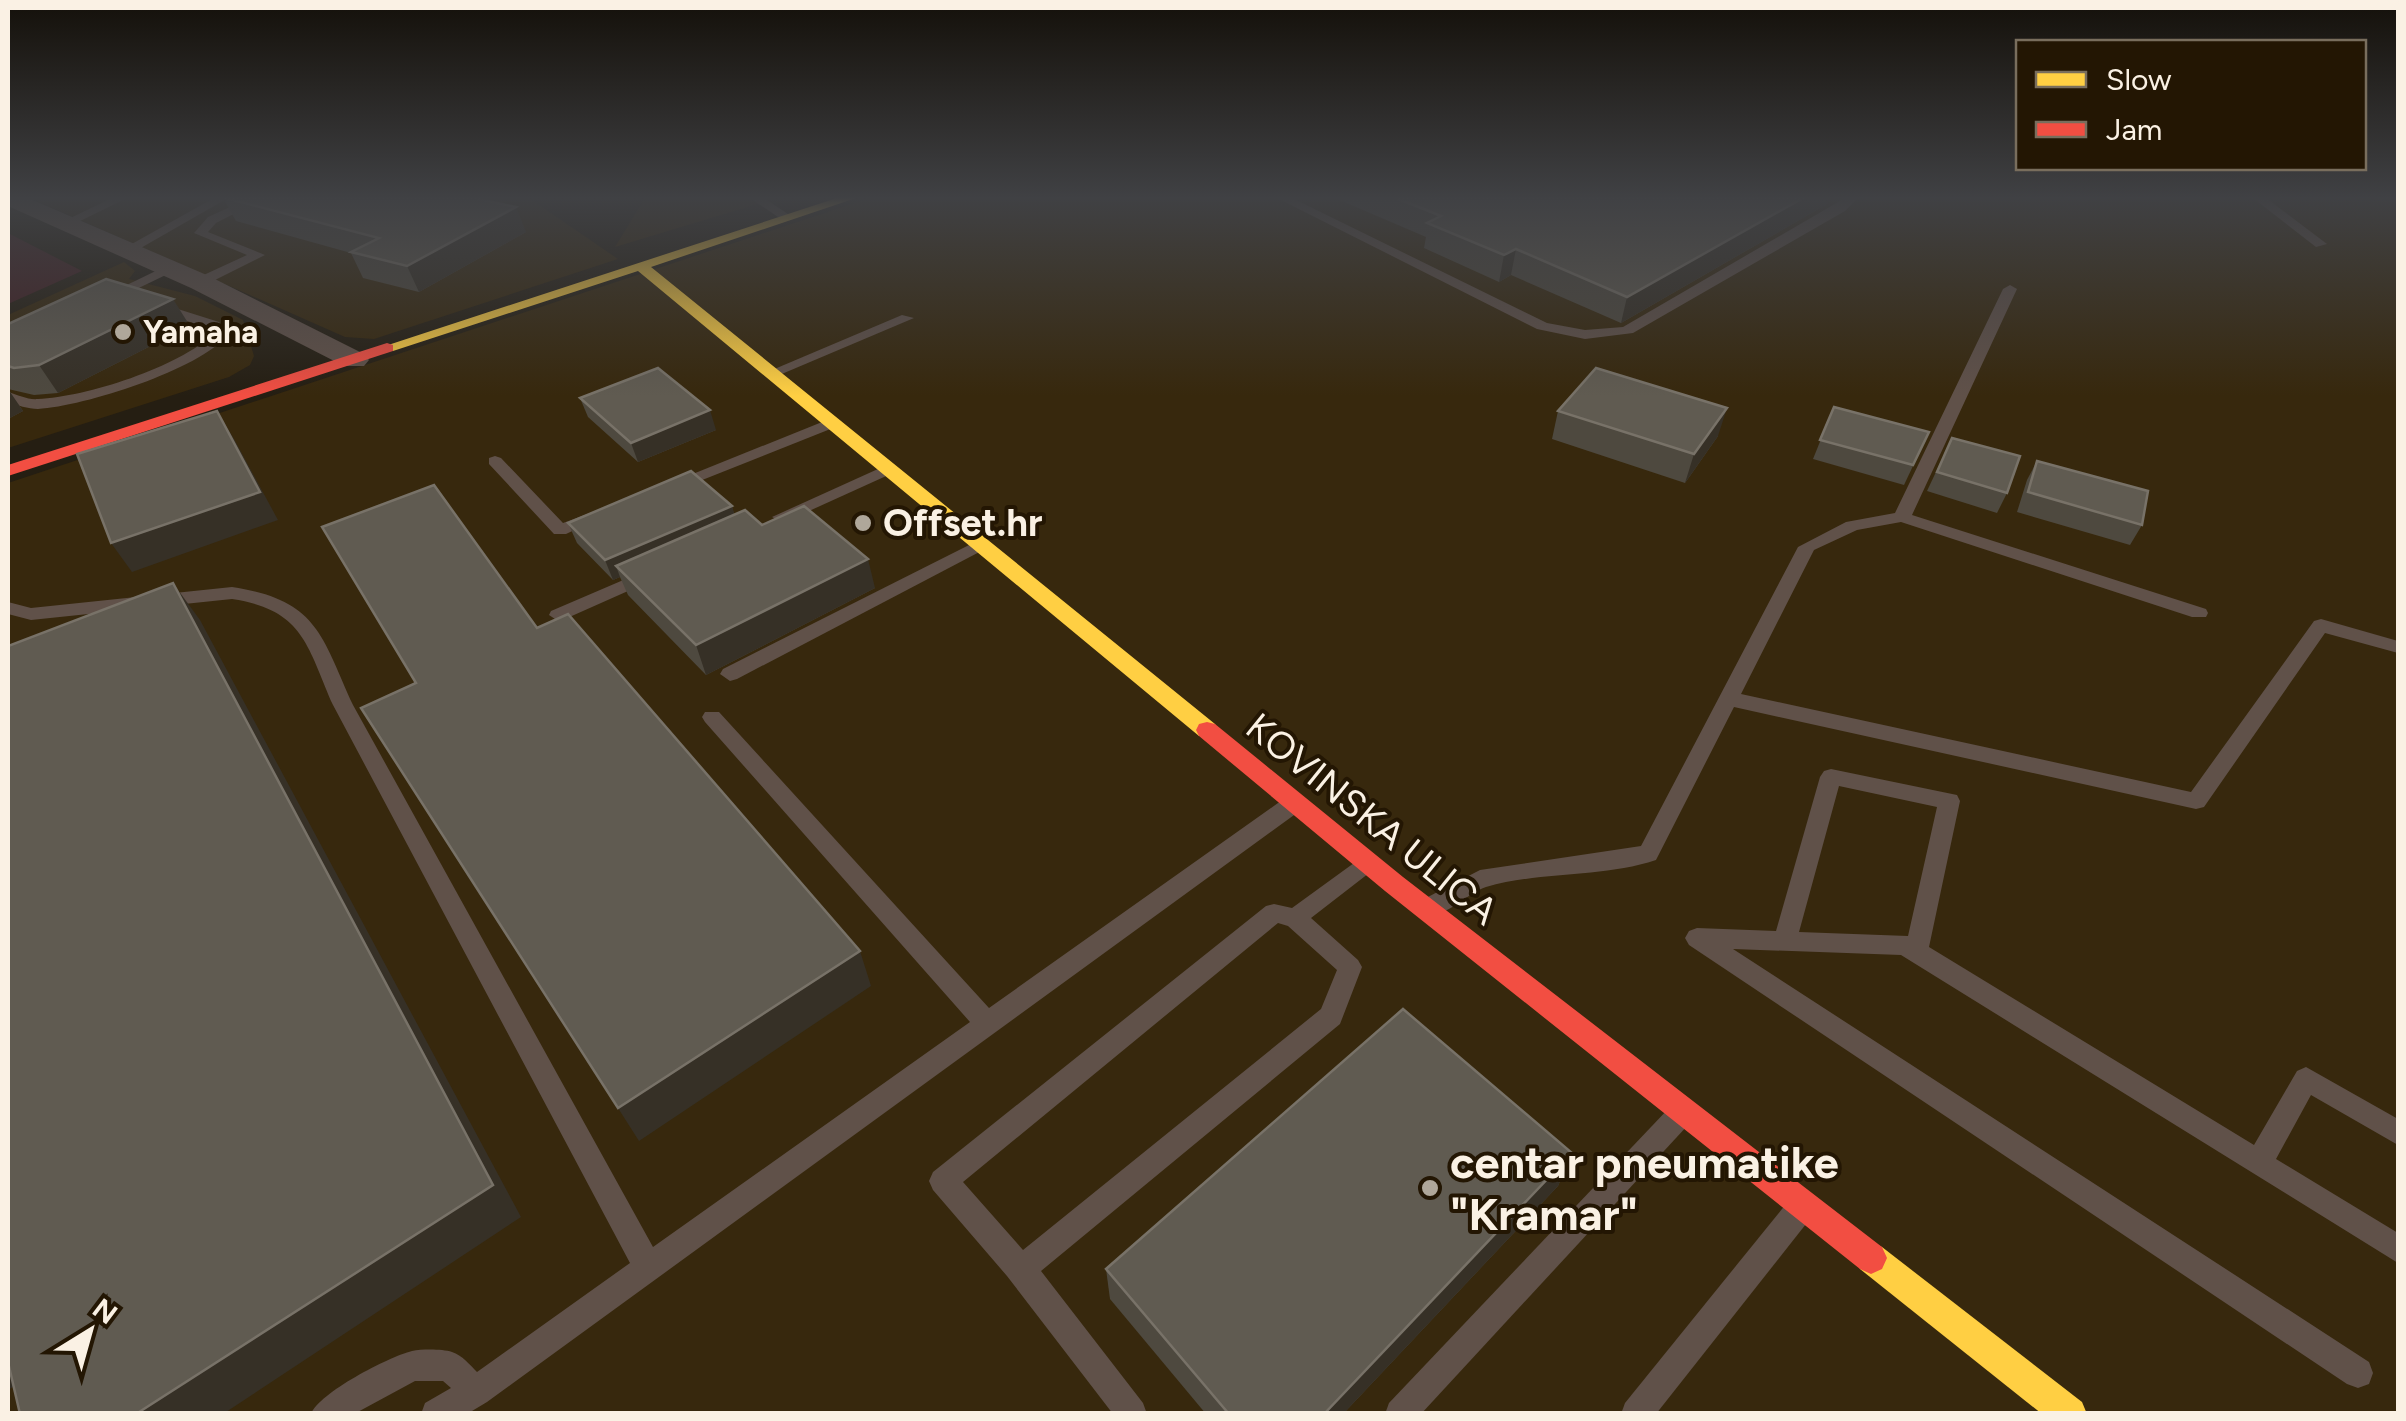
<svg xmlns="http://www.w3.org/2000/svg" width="2406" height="1421" viewBox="0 0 2406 1421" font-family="Figtree,sans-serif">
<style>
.built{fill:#37280d}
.green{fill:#421f23}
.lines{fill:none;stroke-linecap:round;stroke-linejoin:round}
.lane{fill:#605149;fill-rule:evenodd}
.street{fill:#605149;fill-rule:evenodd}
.slow{fill:#ffcf43;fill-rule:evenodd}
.jam{fill:#f24e42;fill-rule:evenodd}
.wall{fill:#4e493f}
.shaded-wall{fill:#363026}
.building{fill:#605b51;stroke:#787268;stroke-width:2.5}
.poi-dot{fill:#afa79a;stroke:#231603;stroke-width:4}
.labels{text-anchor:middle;stroke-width:8;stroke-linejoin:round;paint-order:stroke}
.far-poi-label{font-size:32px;font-weight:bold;fill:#faf1e4;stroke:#231603;text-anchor:start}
.poi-label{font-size:38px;font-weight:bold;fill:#faf1e4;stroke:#231603;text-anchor:start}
.street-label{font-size:38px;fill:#faf1e4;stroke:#231603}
.near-poi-label{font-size:45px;font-weight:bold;fill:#faf1e4;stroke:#231603;text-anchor:start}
</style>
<rect width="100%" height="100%" fill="#251e12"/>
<g class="built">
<polygon points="30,198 529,198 618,259 374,339 345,337"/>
<polygon points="645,198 777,198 615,247"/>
<polygon points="870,198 2398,198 2398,1413 8,1413 8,483"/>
<polygon points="124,262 135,271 129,279 195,296 243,320 254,356 250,365 229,377 8,448 8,315"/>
</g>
<polygon class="green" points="8,233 82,271 8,304"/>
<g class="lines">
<g class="lane">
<polygon points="112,198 127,198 70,226 60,223"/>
<polygon points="214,198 228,198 132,253 121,250"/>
<polygon points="250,198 265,198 216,223 208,232 265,255 205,285 195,285 195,279 247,255 194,233 208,217"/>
<polygon points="750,198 764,198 794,218 784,221"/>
<polygon points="1277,198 1292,198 1547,323 1585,330 1623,327 1845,198 1858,198 1845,211 1633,333 1585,339 1537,329"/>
<polygon points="2253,198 2266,198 2327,244 2316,247"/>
<polygon points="166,266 178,269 114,300 102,297"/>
<path d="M2010 285 2017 289 1912 515 2206 609 2208 613 2206 617H2192L1901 522 1857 530 1814 550 1741 694 2191 792 2314 621 2321 619 2398 641V653L2325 633 2204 807 2196 809 1734 707 1656 860C1602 878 1541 871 1486 887 1466 893 1446 920 1424 913L1421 906 1424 899 1480 870 1641 846 1798 547 1846 522 1895 513 2003 289Z"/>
<path d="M152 304H162L219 322 228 335C198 370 85 406 38 409 28 409 17 405 8 402V392C18 395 28 400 38 399 86 397 179 367 213 334L209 328 152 310Z"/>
<polygon points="902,315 914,318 777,376 772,377 765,373"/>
<polygon points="832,418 840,423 838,426 677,490 665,490 663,486"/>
<polygon points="495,456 501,458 563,523 593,512 602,517 566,534 554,534 489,464 489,458"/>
<polygon points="889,464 897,469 895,472 787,521 781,522 772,517"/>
<polygon points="981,539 990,544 987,548 737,679 730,681 720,674 723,669"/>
<polygon points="649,569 655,571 658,575 655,579 565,619 558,621 549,615 551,611"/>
<path d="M232 587C317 600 321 634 353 705L653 1247 970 1022 705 722 702 717 705 712H719L989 1008 1285 798H1301L1304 804 1301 810 487 1402 467 1414H421L425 1403 451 1388 443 1381H415L354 1414H311C319 1393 388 1357 412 1351 423 1349 442 1349 452 1352 462 1355 470 1365 477 1372L630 1263 333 705C307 646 304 610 232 599L31 620 8 614V602L31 608Z"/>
<path d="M1831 769 1957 795 1960 801 1929 947 2254 1145 2297 1071 2306 1067 2398 1119V1145L2311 1095 2276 1159 2398 1233V1263L1901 955 1733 949 2369 1362 2373 1373 2369 1384 2358 1388 2347 1384 1689 945 1685 938 1689 931 1697 928 1776 931 1820 777 1824 771ZM1839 786 1937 807 1908 936 1799 932Z"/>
<path d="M1365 855 1373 858 1376 864 1373 870 1311 918 1358 960 1362 967 1340 1024 1041 1271 1143 1403 1147 1414H1113L1007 1276 933 1190 929 1181 933 1172 1266 906 1274 904 1292 908ZM1278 923 1288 926 1337 970 1321 1009 1023 1250 963 1182Z"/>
<polygon points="1679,1104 1688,1107 1692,1116 1688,1125 1421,1414 1385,1414 1389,1403 1670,1107"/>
<polygon points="1796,1200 1806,1204 1810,1214 1806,1224 1656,1414 1621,1414 1625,1403 1786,1204"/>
</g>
<polygon class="street" points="8,198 28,198 209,276 364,354 369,360 364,366 344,366 191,288 8,206"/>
<g class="slow">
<polygon points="837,198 856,198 651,267 1215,724 1218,730 1215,736 1199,736 638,271 393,351 379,348"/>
<polygon points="1871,1242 1882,1247 2082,1402 2087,1414 2042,1414 1860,1269 1855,1258 1860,1247"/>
</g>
<g class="jam">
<polygon points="387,343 393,345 393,351 8,476 8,465"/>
<polygon points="1207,722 1215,724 1403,877 1882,1247 1887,1258 1882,1269 1871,1274 1860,1269 1385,891 1199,736 1196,730 1199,724"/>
</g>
</g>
<g class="wall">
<polygon points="223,198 526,232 419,292 363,278 351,253 236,221"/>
<polygon points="1335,198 1829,198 1827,204 1621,323 1511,275 1499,282 1424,248 1426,237"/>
<polygon points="8,324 190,326 58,393 34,395 8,389 23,411 8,419"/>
<polygon points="580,398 716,430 638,462 588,417"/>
<polygon points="1834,407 1929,432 1904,485 1813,459"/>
<polygon points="1558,411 1718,436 1685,483 1552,439"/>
<polygon points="1952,438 2007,493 1997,513 1927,491"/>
<polygon points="2037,461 2142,525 2130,545 2017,512 2027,480"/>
<polygon points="732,506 734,515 762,525 875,588 706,675 628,595 620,577 613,580 577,543 568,523"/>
<polygon points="1572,1153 1558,1186 1343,1414 1206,1414 1110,1299 1106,1269"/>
</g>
<g class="shaded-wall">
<polygon points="1803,198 1829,198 1827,204 1621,323 1627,297"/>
<polygon points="516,207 526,232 419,292 407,266"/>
<polygon points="1516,249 1511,275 1499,282 1504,255"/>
<polygon points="173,299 190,326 58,393 39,365"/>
<polygon points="8,389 23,411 8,419"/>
<polygon points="1727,408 1718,436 1685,483 1694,454"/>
<polygon points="710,410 716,430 638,462 631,443"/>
<polygon points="217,411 234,439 278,520 132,572 111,543"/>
<polygon points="732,506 738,526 616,566 620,577 613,580 605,560"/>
<polygon points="868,559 875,588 706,675 696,645"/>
<polygon points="173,583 200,620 521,1217 223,1414 136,1414"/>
<polygon points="860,951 871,986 639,1141 618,1108"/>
<polygon points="1572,1153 1558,1186 1343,1414 1324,1414"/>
<polygon points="8,1338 52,1363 8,1390"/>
</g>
<g class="building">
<polygon points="225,198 474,198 516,207 407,266 351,252 379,238"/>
<polygon points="1396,198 1803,198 1627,297 1516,249 1504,255 1427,223 1441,216"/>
<polygon points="106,279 173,299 39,365 14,368 8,366 8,324"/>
<polygon points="658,368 710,410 631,443 580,398"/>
<polygon points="1596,368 1727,408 1694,454 1558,411"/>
<polygon points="1834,407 1929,432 1913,465 1820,440"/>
<polygon points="217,411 260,492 111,543 77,454"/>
<polygon points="1952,438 2020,456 2007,493 1937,472"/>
<polygon points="2037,461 2148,491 2142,525 2028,492"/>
<polygon points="691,471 732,506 605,560 568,523"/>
<polygon points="434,485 537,628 568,614 860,951 618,1108 361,708 416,683 322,527"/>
<polygon points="804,506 868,559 696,645 616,566 745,510 762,525"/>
<polygon points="173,583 493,1185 136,1414 20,1414 8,1362 8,646"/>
<polygon points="1403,1009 1572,1153 1324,1414 1229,1414 1106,1269"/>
</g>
<linearGradient id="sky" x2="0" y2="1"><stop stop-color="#14100a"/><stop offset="0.5" stop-color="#404144"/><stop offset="1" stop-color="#404144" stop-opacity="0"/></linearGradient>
<rect width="2406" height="396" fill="url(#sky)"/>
<g class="poi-dot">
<circle cx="123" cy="332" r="10"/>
<circle cx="863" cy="523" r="10"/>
<circle cx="1430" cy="1188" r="10"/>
</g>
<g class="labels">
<g class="far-poi-label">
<text x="143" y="343">Yamaha</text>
</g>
<g class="poi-label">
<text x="883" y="536">Offset.hr</text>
</g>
<g class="street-label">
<text transform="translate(1372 819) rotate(39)" y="13">KOVINSKA ULICA</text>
</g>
<g class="near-poi-label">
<text x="1450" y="1178">centar pneumatike<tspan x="1450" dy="52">"Kramar"</tspan></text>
</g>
</g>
<rect width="2406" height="1421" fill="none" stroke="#faf1e4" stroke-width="20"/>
<rect x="2016" y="40" width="350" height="130" fill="#231603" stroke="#796e5d" stroke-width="2.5"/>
<rect x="2036" y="72" width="50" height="15" fill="#ffcf43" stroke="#796e5d" stroke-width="2.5"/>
<text x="2106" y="90" font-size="30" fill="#faf1e4">Slow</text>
<rect x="2036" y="122" width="50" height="15" fill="#f24e42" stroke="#796e5d" stroke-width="2.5"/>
<text x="2106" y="140" font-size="30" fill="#faf1e4">Jam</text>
<g transform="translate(90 1331) rotate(37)" stroke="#231603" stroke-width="8" paint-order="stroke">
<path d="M0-8L18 38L0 25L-18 38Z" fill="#faf1e4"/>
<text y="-15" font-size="28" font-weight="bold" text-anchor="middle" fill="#faf1e4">N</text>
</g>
</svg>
